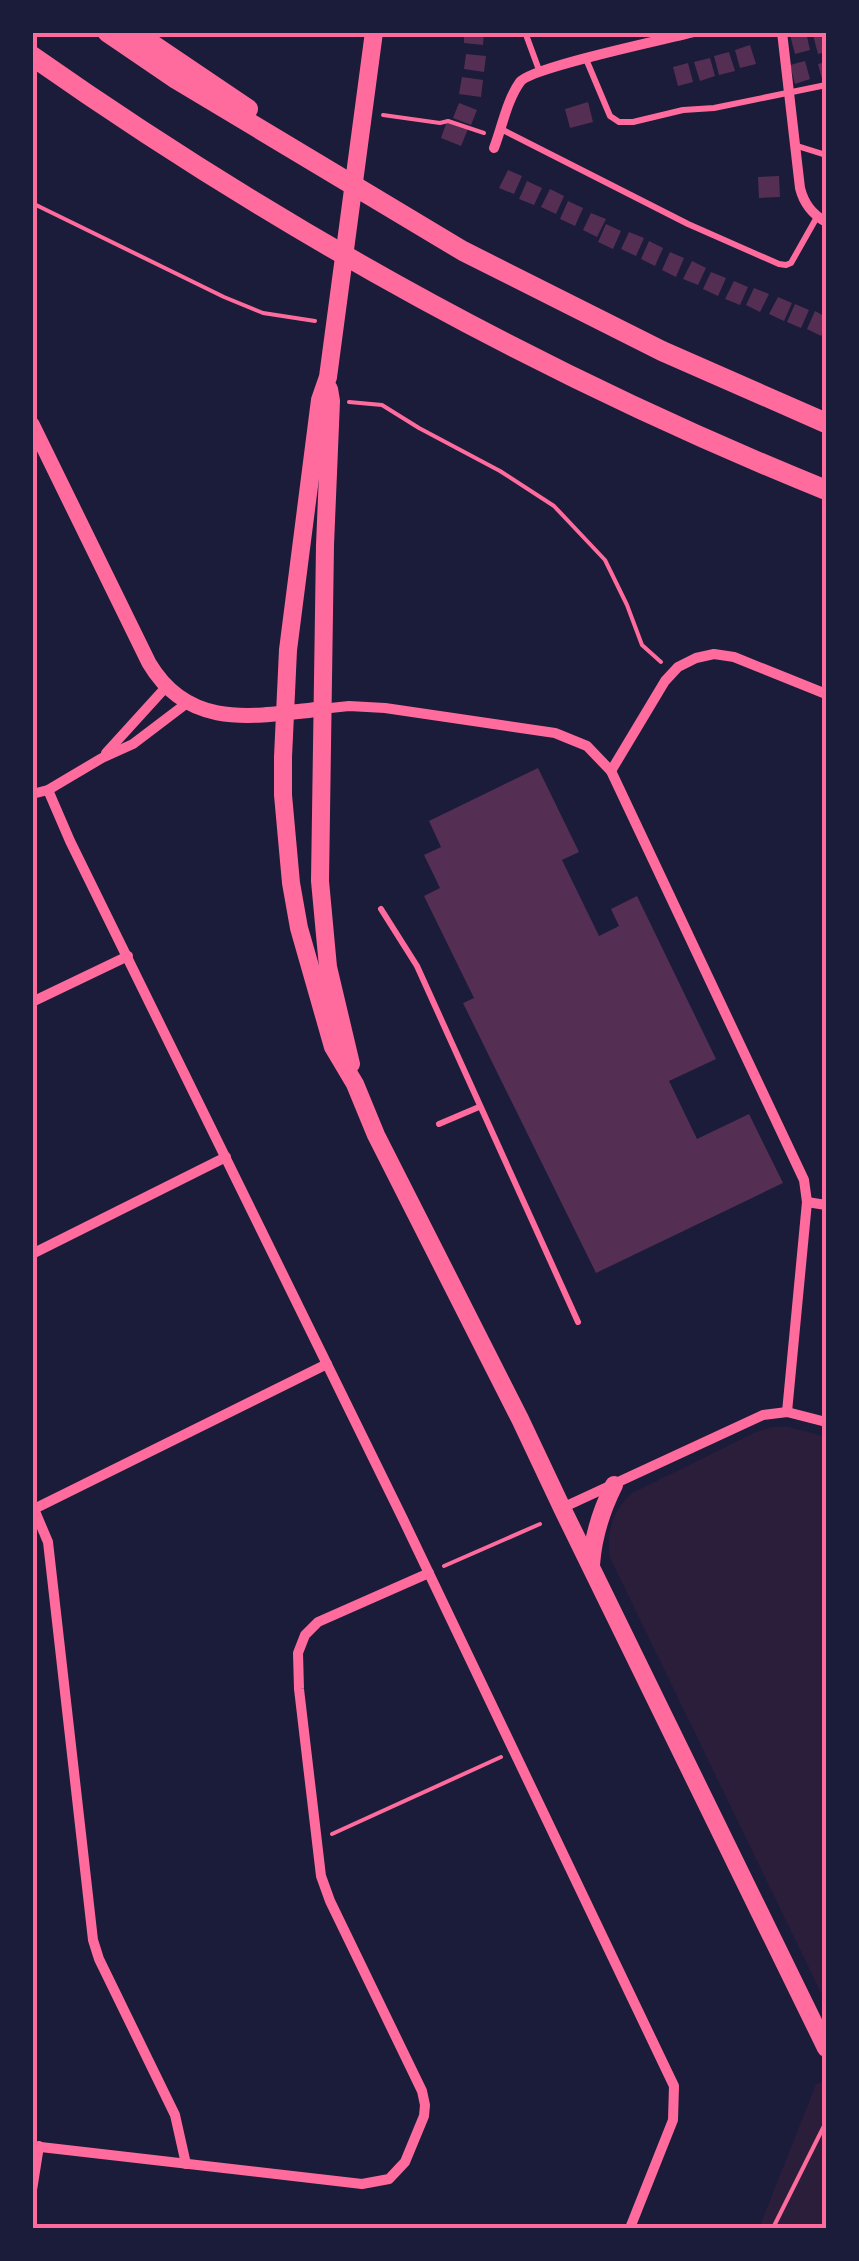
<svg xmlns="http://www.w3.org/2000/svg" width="859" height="2261" viewBox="0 0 859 2261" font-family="Manrope,sans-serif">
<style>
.green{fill:#2a1e3b}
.building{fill:#542f53}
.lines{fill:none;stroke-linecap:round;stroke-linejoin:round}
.path{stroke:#ff6b9d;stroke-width:4}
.service{stroke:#ff6b9d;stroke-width:6}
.minor{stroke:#ff6b9d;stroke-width:10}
.tertiary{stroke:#ff6b9d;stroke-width:15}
.secondary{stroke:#ff6b9d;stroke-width:18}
.motorway{stroke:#ff6b9d;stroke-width:20}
.neatline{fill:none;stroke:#ff6b9d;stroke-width:4}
</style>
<rect width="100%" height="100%" fill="#1b1b3a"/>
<g class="green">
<path d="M773 1427H789L826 1437V2003L610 1558C606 1532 612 1511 632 1493L756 1432Z"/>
<polygon points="826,2081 826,2228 759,2228 816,2084"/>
</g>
<g class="building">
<polygon points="464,32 484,32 483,45 464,43"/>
<polygon points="799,32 806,32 810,50 795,54 790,35"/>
<polygon points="826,32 826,52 818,54 813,35"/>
<polygon points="750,45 756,64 740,68 735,50"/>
<polygon points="729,52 735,71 719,75 714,56"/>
<polygon points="466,54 486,56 484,72 464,69"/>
<polygon points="710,58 715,76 700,81 694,62"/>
<polygon points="805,61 810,79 795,84 790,65"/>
<polygon points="826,62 826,82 823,83 818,64"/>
<polygon points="688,63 693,82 678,86 673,67"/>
<polygon points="462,77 483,80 481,97 459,94"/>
<polygon points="588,102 593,122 570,128 565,109"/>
<polygon points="459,103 477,110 471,125 453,118"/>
<polygon points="447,121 468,129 461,146 441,138"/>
<polygon points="508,170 522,176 514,194 499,188"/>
<polygon points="779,176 780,197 759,198 758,177"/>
<polygon points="527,181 542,188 534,205 519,199"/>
<polygon points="550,189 564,196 556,214 541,207"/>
<polygon points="568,201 583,208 575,226 560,219"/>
<polygon points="591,213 606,219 597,237 583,230"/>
<polygon points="606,224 621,231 613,249 598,242"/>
<polygon points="629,232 644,238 636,256 621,249"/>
<polygon points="649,241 663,248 655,266 641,259"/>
<polygon points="670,252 684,258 676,277 662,270"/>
<polygon points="692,261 706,268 698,285 683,279"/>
<polygon points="711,272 726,278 718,296 703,289"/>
<polygon points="734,281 748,287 740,305 725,299"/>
<polygon points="754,288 769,294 760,312 746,305"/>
<polygon points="778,297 792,303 784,321 769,314"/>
<polygon points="795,304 809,310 801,328 787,322"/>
<polygon points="815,311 826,317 826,324 821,336 807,329"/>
<polygon points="538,768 579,852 562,860 599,936 619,926 611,909 637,896 716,1059 669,1081 697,1139 749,1114 783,1183 596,1273 463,1003 474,998 424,896 440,888 424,855 441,847 429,821"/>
</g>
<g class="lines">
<g class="path">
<polyline points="383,115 440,123 448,121 484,133"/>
<polyline points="32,203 224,297 263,313 315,321"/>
<polyline points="349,402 382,405 419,428 500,471 554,506 605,560 627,605 642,645 661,662"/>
<polyline points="444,1566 540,1524"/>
<polyline points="332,1834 501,1757"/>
<polyline points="773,2228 826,2122"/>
</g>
<g class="service">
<polyline points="525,32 539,70"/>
<polyline points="586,59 610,116 619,122 633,122 683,110 714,108 826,85"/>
<polyline points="501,129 688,224 779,264 786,265 791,263 817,217"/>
<polyline points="794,145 826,155"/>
<polyline points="381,909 417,966 578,1322"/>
<polyline points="439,1124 479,1107"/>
</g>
<g class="minor">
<path d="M782 32 800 188C804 204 812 214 826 222"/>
<path d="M494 148C502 127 507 100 520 82 531 67 668 39 694 32"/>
<polyline points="321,709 349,706 385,708 555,733 587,746 611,771 804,1180 807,1202 787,1412"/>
<polyline points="106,753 166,687"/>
<polyline points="611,771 665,681 678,667 696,658 714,654 734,657 826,694"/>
<polyline points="48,790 70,841 403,1519 674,2086 673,2120 630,2228"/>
<polyline points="32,794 48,790 102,758 133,744 187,703"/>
<polyline points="32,1002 128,956"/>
<polyline points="807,1202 826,1205"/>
<polyline points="32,1254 226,1157"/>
<polyline points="562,1508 763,1415 787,1412 826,1422"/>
<polyline points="34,1509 48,1542 93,1940 99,1959 175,2115 186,2164"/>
<polyline points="32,1510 327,1364"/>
<polyline points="32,2146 362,2184 389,2179 405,2162 424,2116 425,2105 422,2091 330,1901 321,1876 299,1689 298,1653 305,1635 318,1622 429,1573"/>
<polyline points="32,2190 39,2146"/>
</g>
<path class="tertiary" d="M32 424 149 663C189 731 255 716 321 709"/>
<g class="secondary">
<polyline points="374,32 328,377 320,400 288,650 283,757 283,795 291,883 299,928 333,1047 355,1084 376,1135 520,1419 562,1508 826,2048"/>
<polyline points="329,389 331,401 325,545 320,881 328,967 351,1064"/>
<path d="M591 1565C593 1535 601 1511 614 1485"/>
</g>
<g class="motorway">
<polyline points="107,32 176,79 463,251 662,351 826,423"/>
<polyline points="134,32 248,109"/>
<path d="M32 56C280 230 546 377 826 490"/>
</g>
</g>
<rect width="859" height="2261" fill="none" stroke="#1b1b3a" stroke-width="70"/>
<rect x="35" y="35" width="789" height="2191" class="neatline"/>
</svg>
